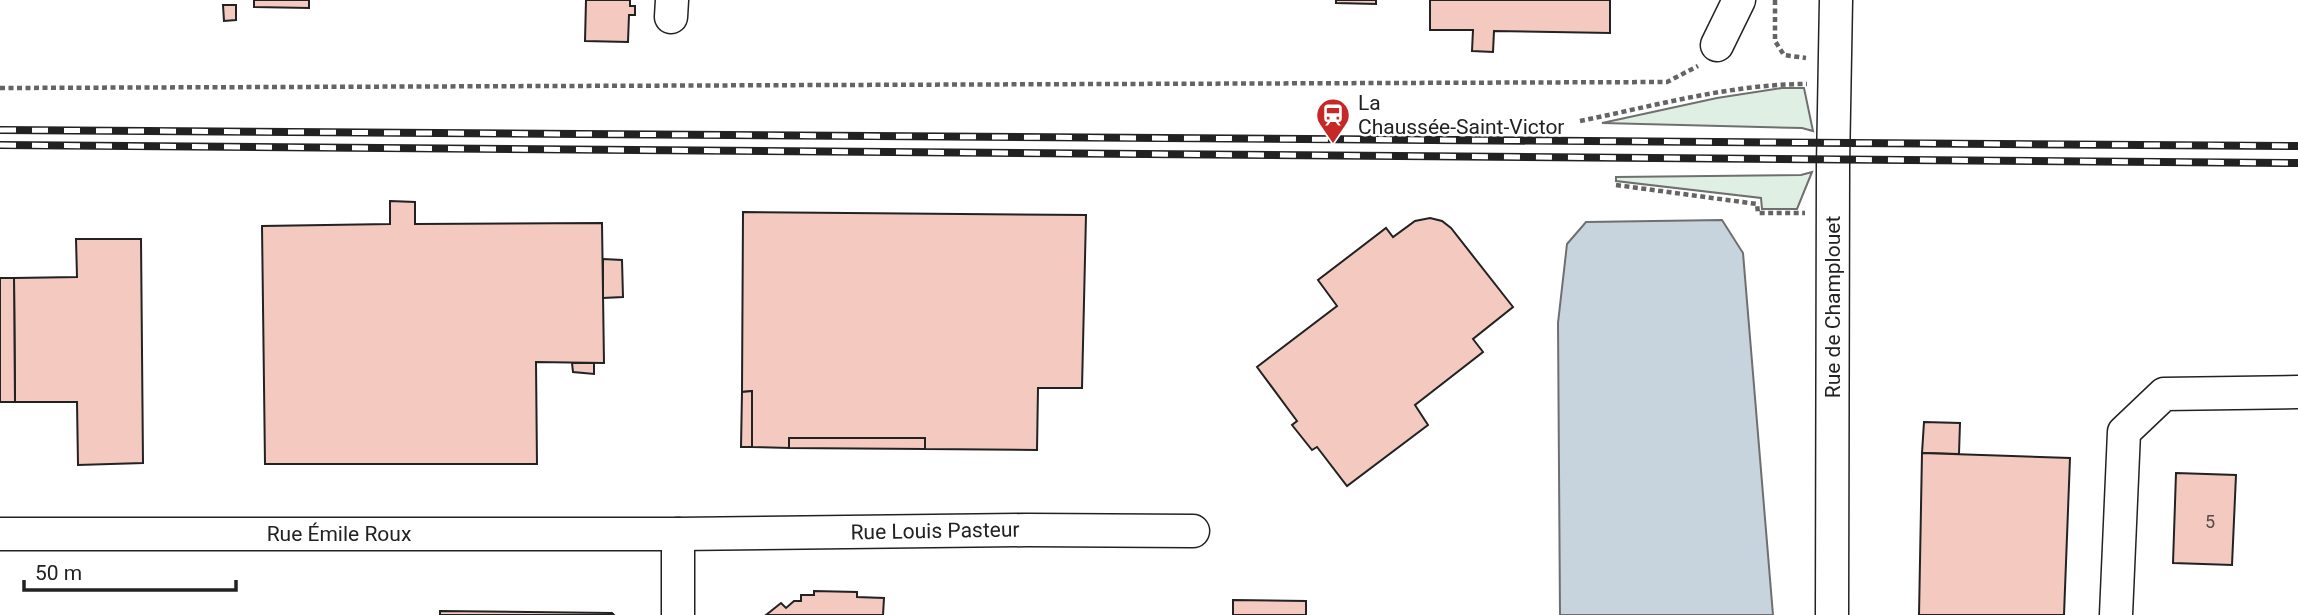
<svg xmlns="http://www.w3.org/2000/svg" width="2298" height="615" viewBox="0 0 2298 615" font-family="Roboto,sans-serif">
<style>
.green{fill:#e0efe3;stroke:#6f6f6f;stroke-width:2}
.water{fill:#c7d3dd;stroke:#6f6f6f;stroke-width:2}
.building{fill:#f3c9c0;stroke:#222;stroke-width:2}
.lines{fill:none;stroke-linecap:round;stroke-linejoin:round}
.minor-casing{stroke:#222;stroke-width:35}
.path{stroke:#646464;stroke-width:4.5;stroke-dasharray:5 3.5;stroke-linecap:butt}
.minor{stroke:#fff;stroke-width:32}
.rail-casing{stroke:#222;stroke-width:8}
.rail{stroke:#fff;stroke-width:5;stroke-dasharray:16;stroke-linecap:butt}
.labels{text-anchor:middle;stroke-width:5;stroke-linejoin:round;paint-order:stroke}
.number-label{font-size:18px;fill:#564c4a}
.poi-label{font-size:21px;fill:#222;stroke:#fff;text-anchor:start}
.street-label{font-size:21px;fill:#222;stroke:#fff}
</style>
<rect width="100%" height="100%" fill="#fff"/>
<g class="green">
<polygon points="1782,88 1804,88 1813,131 1802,128 1602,123 1717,98"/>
<polygon points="1812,172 1797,209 1762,209 1761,198 1616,181 1616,177 1801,175"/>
</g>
<polygon class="water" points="1722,220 1743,253 1773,615 1560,615 1558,323 1567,244 1586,222"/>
<g class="building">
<polygon points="254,0 309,0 309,8 254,7"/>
<polygon points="586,0 630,0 630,6 635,6 635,15 629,15 628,42 585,41"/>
<polygon points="1336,0 1376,0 1376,4 1336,3"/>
<polygon points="1430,0 1610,0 1610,33 1494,31 1493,52 1472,51 1473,30 1430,30"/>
<polygon points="223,5 236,5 236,20 224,21"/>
<polygon points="390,201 415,202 415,224 602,223 604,363 536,362 537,464 265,464 262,226 390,224"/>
<polygon points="743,212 1086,215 1082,388 1038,388 1037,450 925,449 925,438 789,438 789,448 752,447 752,391 742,392"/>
<polygon points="1430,218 1442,221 1451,228 1513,307 1473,339 1483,352 1415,405 1428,425 1347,486 1317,447 1312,450 1292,425 1297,421 1257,367 1337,306 1318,280 1386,228 1393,237 1415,221"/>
<polygon points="76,239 141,239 143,463 78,465 77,402 15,402 14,278 77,277"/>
<polygon points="603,259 622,260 623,297 603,298"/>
<polygon points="0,278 14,278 15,402 0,402"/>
<polygon points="572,363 594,363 594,374 573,372"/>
<polygon points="752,391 752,447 741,447 742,392"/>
<polygon points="1924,422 1960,423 1959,454 1922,453"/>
<polygon points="789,438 925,438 925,449 789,448"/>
<polygon points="1922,453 2070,458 2064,615 1919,615"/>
<polygon points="2176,473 2236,475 2232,565 2173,563"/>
<polygon points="814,591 857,592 857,597 884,598 883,615 766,615 781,603 786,608 794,601 801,601 801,595 814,595"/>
<polygon points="1233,600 1306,601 1306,615 1233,615"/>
<polygon points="440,611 612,613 614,615 440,615"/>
</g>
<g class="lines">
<g class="minor-casing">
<g id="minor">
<polyline points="671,17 672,0"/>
<polyline points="1717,45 1739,0"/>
<polyline points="0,534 678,534 1027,530 1193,531"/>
<polyline points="678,615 678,534"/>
<polyline points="1832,615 1833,165 1836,0"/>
<polyline points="2116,615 2124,432 2164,394 2298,392"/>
</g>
</g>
<g class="path">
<polyline points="1775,0 1775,41 1784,55 1806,58"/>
<polyline points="0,88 1667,82 1698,66"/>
<path d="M1580 121C1654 106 1731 84 1807 84"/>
<polyline points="1616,185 1757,204 1758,213 1805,213"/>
</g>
<use href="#minor" class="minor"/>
<g class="rail-casing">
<g id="rail">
<polyline points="0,130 2298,146"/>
<polyline points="0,145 2298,163"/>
</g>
</g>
<use href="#rail" class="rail"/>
</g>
<defs>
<g id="station-pin" transform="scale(1.75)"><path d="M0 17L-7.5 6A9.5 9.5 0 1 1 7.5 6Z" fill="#c62828" stroke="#fff"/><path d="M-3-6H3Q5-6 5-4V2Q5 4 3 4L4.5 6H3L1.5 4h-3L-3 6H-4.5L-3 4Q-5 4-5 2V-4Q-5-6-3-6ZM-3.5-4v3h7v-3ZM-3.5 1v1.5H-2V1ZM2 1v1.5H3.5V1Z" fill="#fff"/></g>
</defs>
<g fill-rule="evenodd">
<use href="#station-pin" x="1333" y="115"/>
</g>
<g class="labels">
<g class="number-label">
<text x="2210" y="528">5</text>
</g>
<g class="poi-label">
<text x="1358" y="110">La<tspan x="1358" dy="24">Chaussée-Saint-Victor</tspan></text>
</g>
<g class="street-label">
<text transform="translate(1833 307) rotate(-90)" y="7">Rue de Champlouet</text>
<text transform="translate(935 531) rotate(-1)" y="7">Rue Louis Pasteur</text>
<text x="339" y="541">Rue Émile Roux</text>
</g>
</g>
<path d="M24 580v10h212v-10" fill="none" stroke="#222222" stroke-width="3.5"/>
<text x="35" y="580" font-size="21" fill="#222222" stroke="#ffffff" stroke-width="5" paint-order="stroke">50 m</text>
</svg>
